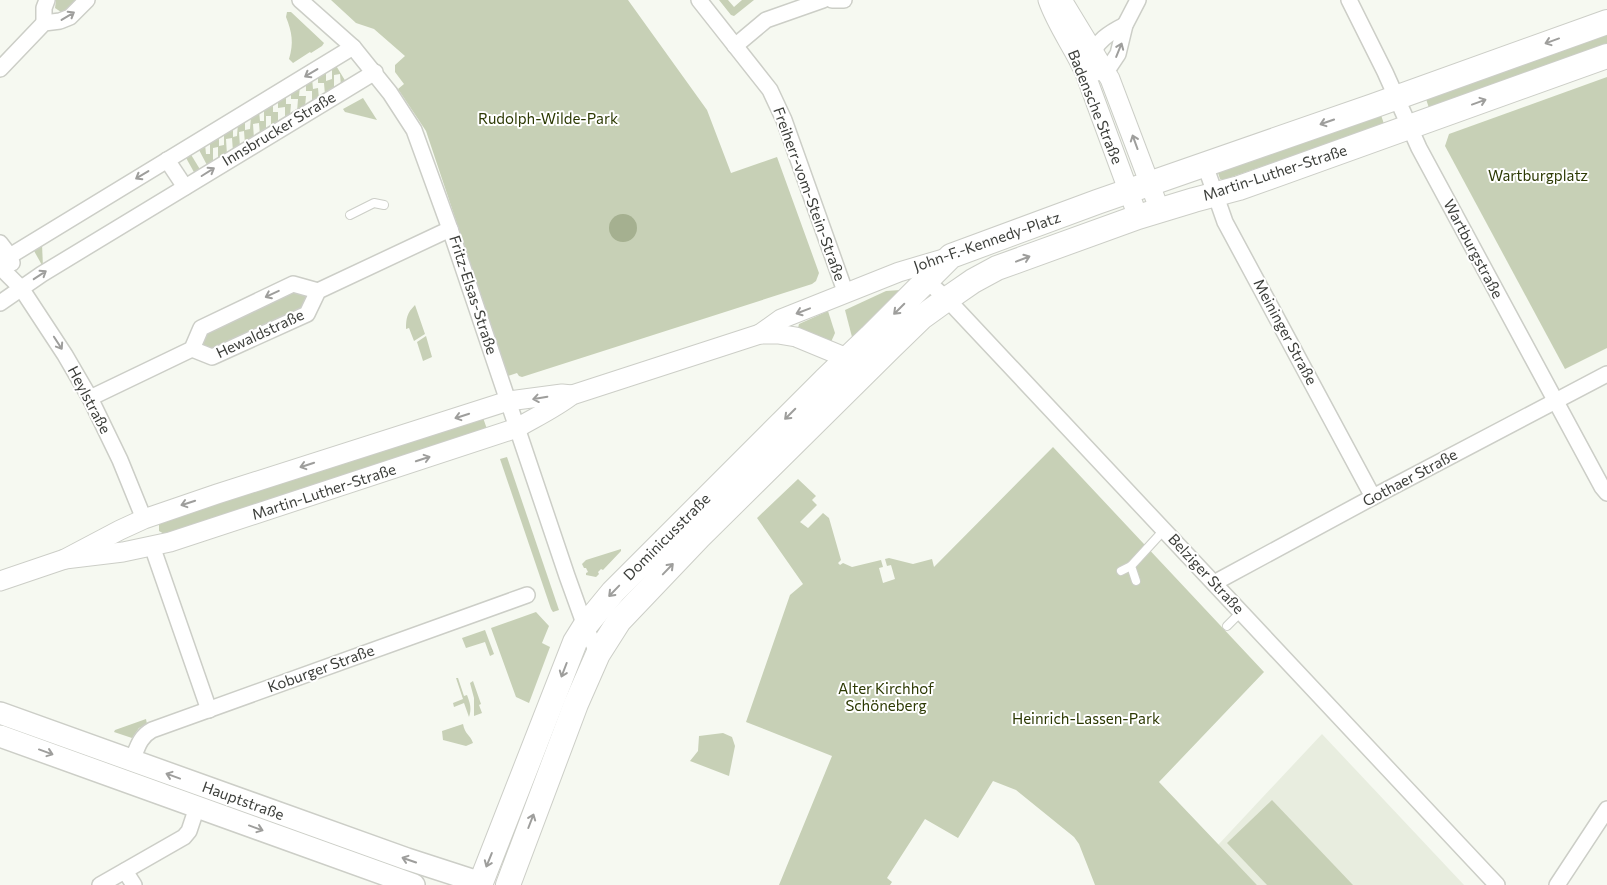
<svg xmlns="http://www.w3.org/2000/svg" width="1607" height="885" viewBox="0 0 1607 885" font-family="Commissioner,sans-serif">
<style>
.built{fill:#e8eddf}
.green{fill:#c7d0b6}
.water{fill:#a5b090}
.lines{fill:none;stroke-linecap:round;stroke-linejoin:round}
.service-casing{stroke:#cccec7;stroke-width:10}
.minor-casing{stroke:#cccec7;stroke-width:18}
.tertiary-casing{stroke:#cccec7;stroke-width:21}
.secondary-casing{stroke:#cccec7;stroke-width:24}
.primary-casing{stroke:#cccec7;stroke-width:26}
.service{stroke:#fff;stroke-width:8}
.minor{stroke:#fff;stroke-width:15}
.tertiary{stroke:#fff;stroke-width:19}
.secondary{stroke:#fff;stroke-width:21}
.primary{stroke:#fff;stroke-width:24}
.oneway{stroke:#9e9e9c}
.labels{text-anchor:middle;stroke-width:4;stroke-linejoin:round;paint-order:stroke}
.street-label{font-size:15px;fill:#3c3e3a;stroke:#fff}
.park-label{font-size:15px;fill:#2c3903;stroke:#fff}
</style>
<rect width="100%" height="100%" fill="#f6f9f1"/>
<polygon class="built" points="1322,734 1464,885 1257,885 1218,845"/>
<g class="green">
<polygon points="56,0 77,0 67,10 61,12 55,8"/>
<polygon points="331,0 628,0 707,110 731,173 777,157 819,273 816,281 812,284 522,377 519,376 517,373 508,376 426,131 398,89 404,84 395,72 395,65 405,56 374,29 356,23"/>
<polygon points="719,0 728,0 734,7 742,0 754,0 734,16 731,15"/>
<path d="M287 12H291L324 43 322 46 311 53 310 52 293 63 289 59C294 43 292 32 286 17Z"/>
<polygon points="1607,34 1607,44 1429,108 1426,99"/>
<polygon points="335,64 346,82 341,86 340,74 334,75 334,90 325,95 324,83 318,83 318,75 326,70 326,81 332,79 332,66"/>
<polygon points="1607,77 1607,348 1565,369 1445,146 1449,134"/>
<polygon points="312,78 313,89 318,88 319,99 312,103 312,91 306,91 306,82"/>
<polygon points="300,86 299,96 306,96 305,107 297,112 298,99 291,99 291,91"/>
<polygon points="286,94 286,104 291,104 290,116 285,120 285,107 278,108 278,99"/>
<polygon points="363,98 377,120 345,112 343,109"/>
<polygon points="273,102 273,112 278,112 278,124 271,128 271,116 266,116 266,131 260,135 259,123 253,124 254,139 245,144 244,131 239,132 240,147 233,152 232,138 226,139 227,155 218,161 218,147 213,148 213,164 208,167 198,148 205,144 206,154 210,154 210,141 219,135 219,146 224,145 224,132 233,126 233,137 237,136 238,123 245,119 245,130 250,129 251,116 259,111 260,121 264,121 264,107"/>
<polygon points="1381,115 1384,124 1223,180 1220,179 1218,173 1219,171"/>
<polygon points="190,153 201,171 195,174 185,156"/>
<polygon points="42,244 43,267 33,249"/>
<polygon points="293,289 304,293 307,298 305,308 215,352 203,347 201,341 204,332"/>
<polygon points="900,290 856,334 852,337 845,310 886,291"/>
<path d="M415 305 425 334 414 341 409 328 406 329C406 318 407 313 415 305Z"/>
<polygon points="828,311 835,333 831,342 798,328 799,324"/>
<polygon points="426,336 432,357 423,361 417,342"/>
<polygon points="482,415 487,429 166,535 159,531 159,521"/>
<polygon points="1053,447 1264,672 1159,782 1257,885 1095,885 1079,844 1074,837 1016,790 993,781 958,838 925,819 887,878 892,882 890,885 779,885 832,756 746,722 790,595 803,584 757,518 798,479 816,496 812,500 817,505 800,522 808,528 823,513 829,518 841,560 838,563 840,565 843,563 852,567 881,560 883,567 879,568 883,583 895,579 891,565 887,566 885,559 889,558 913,564 932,559 934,567"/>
<polygon points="507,457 559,610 553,612 551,609 500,459"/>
<polygon points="621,549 621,551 603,570 601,569 598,572 599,574 596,577 586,575 586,573 588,572 586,568 584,568 582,564 586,560"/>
<polygon points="536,612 549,626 542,643 550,647 529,703 516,697 491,628"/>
<polygon points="485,630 494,654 490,656 485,642 466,648 462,638"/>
<path d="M456 678H458L464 696 467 695C470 703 472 709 469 717L464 703 454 707 453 703 463 699Z"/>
<polygon points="473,681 481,704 479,705 482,713 474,716 474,698 470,683"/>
<polygon points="146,719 147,724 139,728 132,738 114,732 115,730"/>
<path d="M463 724C465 735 470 734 473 743L466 746 443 740 442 731Z"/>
<polygon points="723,733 732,737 735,746 729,776 690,761 698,751 699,736"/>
<polygon points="547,739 551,740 506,863 501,862 530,791"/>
<polygon points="1272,800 1353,885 1267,885 1227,843"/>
</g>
<circle class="water" cx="623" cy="228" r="14"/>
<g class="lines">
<g class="service-casing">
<g id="service">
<polyline points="350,215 374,203 384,205"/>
<polyline points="1121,571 1131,566"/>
<polyline points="1136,581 1131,566 1164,530"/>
<polyline points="1227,626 1241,612"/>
</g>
</g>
<g class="minor-casing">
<g id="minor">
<polyline points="300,0 353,47 390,93 414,130 450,229 567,576 585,626 598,654"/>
<polyline points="699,0 770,90 784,120 846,294"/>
<polyline points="832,0 844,0"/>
<polyline points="1349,0 1385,72 1419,148 1602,487 1607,493"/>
<polyline points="44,23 44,8 47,0"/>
<polyline points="735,46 766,20 823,0"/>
<path d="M1090 59C1096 41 1109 33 1125 25"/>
<polyline points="0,69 44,23 60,21 70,17 87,0"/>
<polyline points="1095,73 1106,72 1118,54 1125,25 1138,0"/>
<polyline points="167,160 185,187"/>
<polyline points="1205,165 1225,222 1373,497"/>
<polyline points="0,243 10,256 12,263"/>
<polyline points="0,262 353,47"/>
<polyline points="0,267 21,288 65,355 90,398 120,460 144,519"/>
<polyline points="920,275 947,299 1497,885"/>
<polyline points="0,303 42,274 375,72"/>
<polyline points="192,349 212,357 307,314 318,291 450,229"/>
<polyline points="90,398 192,349 201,328 293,284 318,291"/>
<polyline points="152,546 209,710"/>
<polyline points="1214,583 1373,497 1607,374"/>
<path d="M132 761C137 749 139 737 152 730L527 595"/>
<polyline points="125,871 134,885"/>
<polyline points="100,885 184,837 189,831 197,807"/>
<polyline points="1557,885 1607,809"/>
</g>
</g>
<g class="tertiary-casing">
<g id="tertiary">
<path d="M1048 0C1057 26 1074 48 1085 73L1138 217"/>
<polyline points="1062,0 1110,79 1160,211"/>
<polyline points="760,334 781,319 899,272 950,257"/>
<path d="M65 559 123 552 170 542 517 428C536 417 555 408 572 395L760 334H778L796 337 859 363"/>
<polyline points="0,581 65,559 120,530 144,519 217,494 508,401 562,394 572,395"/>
</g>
</g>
<g class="secondary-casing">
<g id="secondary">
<polyline points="0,713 407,859 481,883"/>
<polyline points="0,736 414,885"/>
</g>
</g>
<g class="primary-casing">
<g id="primary">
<polyline points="480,885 575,642 585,626 613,592 825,380 870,337 951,256 1097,202 1373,106 1607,22"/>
<polyline points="508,885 576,704 598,654 619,621 699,537 891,347 922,317 947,299 973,281 997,268 1138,217 1194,200 1239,188 1607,56"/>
</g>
</g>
<use href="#service" class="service"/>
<use href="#minor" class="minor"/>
<use href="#tertiary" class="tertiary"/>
<use href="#secondary" class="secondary"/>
<use href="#primary" class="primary"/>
</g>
<defs><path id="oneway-shaft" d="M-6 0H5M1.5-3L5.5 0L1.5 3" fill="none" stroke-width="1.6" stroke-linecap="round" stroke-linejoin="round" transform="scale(1.25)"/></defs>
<g class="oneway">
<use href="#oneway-shaft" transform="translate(68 16) rotate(-31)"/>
<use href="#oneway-shaft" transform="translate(1552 41) rotate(160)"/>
<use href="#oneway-shaft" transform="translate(1119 50) rotate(-68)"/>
<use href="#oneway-shaft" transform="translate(311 73) rotate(149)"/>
<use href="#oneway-shaft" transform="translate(1479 102) rotate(-20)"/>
<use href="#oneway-shaft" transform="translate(1327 122) rotate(161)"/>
<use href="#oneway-shaft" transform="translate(1135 142) rotate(-110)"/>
<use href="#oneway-shaft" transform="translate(208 172) rotate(-32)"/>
<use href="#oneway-shaft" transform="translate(142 175) rotate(149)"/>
<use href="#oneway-shaft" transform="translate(1023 259) rotate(-21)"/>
<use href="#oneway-shaft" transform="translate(40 275) rotate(-33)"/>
<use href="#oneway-shaft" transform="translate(272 294) rotate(155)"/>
<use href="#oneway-shaft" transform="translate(899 309) rotate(135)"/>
<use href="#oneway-shaft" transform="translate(803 311) rotate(159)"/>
<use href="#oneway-shaft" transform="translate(58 343) rotate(57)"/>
<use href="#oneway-shaft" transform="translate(540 398) rotate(170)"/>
<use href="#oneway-shaft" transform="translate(790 414) rotate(135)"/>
<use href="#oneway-shaft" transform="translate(462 416) rotate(162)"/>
<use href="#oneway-shaft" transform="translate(423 459) rotate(-18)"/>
<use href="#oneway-shaft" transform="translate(307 465) rotate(162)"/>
<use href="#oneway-shaft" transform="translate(188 503) rotate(162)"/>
<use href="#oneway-shaft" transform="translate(668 569) rotate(-46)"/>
<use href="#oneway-shaft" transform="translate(614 591) rotate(134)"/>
<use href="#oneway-shaft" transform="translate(564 670) rotate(111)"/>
<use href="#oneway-shaft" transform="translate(46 752) rotate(20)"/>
<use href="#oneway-shaft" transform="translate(173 776) rotate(-160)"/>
<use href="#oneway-shaft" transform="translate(531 821) rotate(-69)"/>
<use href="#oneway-shaft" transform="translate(256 828) rotate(20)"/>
<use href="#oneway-shaft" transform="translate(409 860) rotate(-161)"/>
<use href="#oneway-shaft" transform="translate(489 860) rotate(112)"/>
</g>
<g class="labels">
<g class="street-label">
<text transform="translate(1095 107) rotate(68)" y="5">Badensche Straße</text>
<text transform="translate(279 129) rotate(-31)" y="5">Innsbrucker Straße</text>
<text transform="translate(1275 173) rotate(-18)" y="5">Martin-Luther-Straße</text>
<text transform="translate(809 194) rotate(70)" y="5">Freiherr-vom-Stein-Straße</text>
<text transform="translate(987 242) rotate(-19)" y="5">John-F.-Kennedy-Platz</text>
<text transform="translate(1473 249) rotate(62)" y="5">Wartburgstraße</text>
<text transform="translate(473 295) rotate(72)" y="5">Fritz-Elsas-Straße</text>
<text transform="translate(1285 332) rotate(62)" y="5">Meininger Straße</text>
<text transform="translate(260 334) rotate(-25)" y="5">Hewaldstraße</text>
<text transform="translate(89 400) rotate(62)" y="5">Heylstraße</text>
<text transform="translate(1410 478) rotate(-28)" y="5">Gothaer Straße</text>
<text transform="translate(324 492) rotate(-18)" y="5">Martin-Luther-Straße</text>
<text transform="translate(667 537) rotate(-45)" y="5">Dominicusstraße</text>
<text transform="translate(1206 574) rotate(47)" y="5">Belziger Straße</text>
<text transform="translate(321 669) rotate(-20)" y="5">Koburger Straße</text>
<text transform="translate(243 801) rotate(20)" y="5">Hauptstraße</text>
</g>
<g class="park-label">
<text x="548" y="124">Rudolph-Wilde-Park</text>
<text x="1538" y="181">Wartburgplatz</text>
<text x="886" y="694">Alter Kirchhof<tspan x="886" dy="17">Schöneberg</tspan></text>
<text x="1086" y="724">Heinrich-Lassen-Park</text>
</g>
</g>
</svg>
